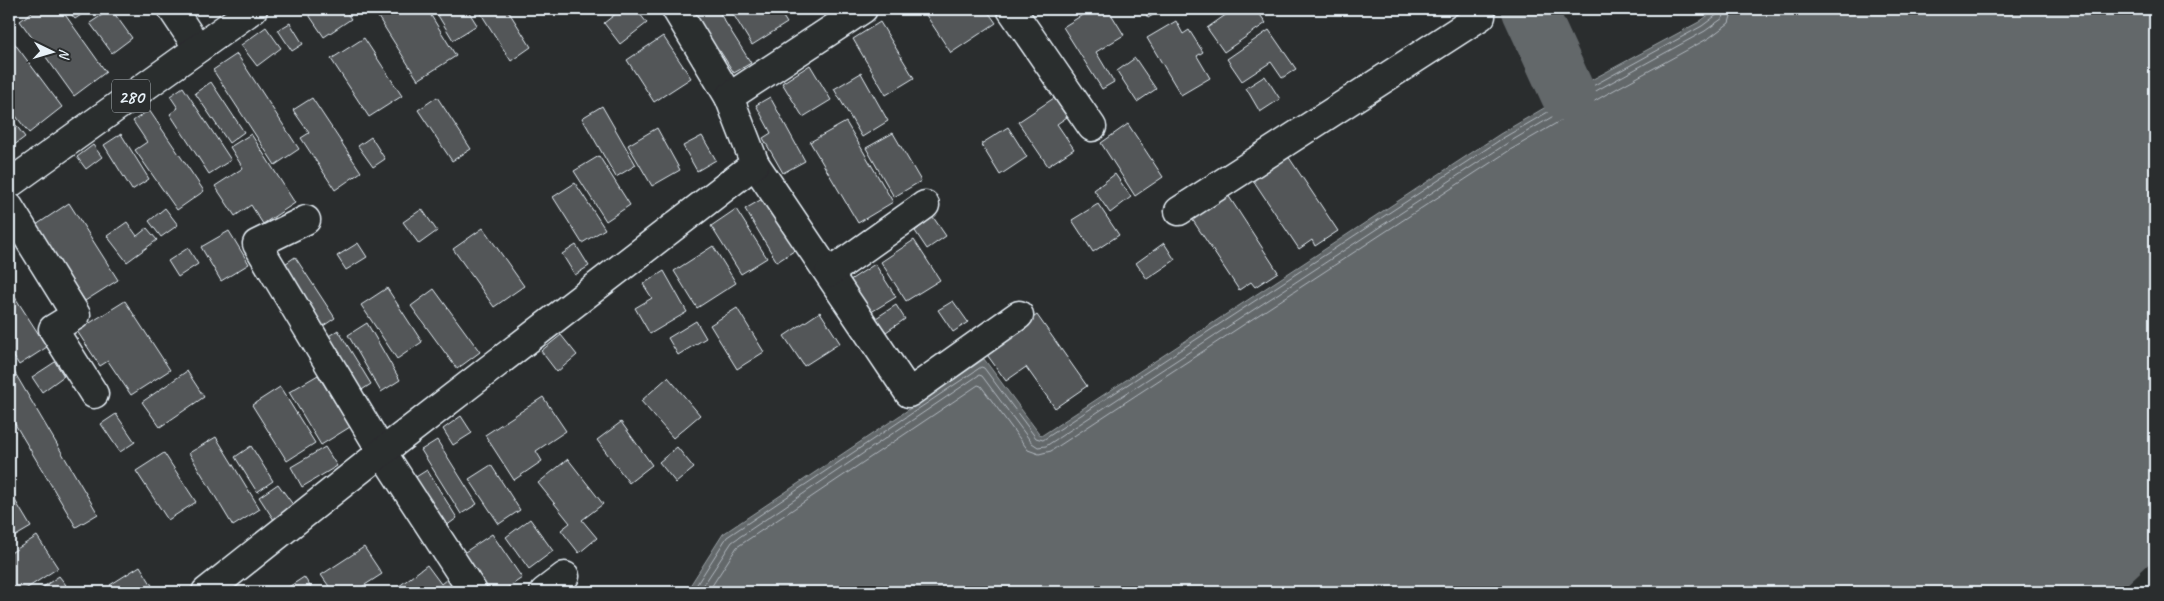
<svg xmlns="http://www.w3.org/2000/svg" width="2164" height="601" viewBox="0 0 2164 601" font-family="Caveat,sans-serif">
<style>
.water{fill:#63686b;stroke:#989fa3}
.pier{fill:#2a2d2e}
.lines{fill:none;stroke-linecap:round;stroke-linejoin:round}
.shore{stroke:#b3bac0;stroke-width:1}
.river{stroke:#63686b;stroke-width:55}
.building{fill:#535759;stroke:#e8f1f8}
.minor-casing{stroke:#e8f1f8;stroke-width:31}
.highway-casing{stroke:#e8f1f8;stroke-width:31}
.minor{stroke:#2a2d2e;stroke-width:28}
.highway{stroke:#2a2d2e;stroke-width:28}
.labels{text-anchor:middle;stroke-width:5;stroke-linejoin:round;paint-order:stroke}
.shield{fill:#2a2d2e;stroke:#afb6bb;stroke-width:1}
.shield-label{font-size:19px;font-weight:bold;fill:#e8f1f8}
</style>
<rect width="100%" height="100%" fill="#2a2d2e"/>
<filter id="ink" filterUnits="userSpaceOnUse"><feTurbulence type="fractalNoise" baseFrequency=".02" numOctaves="2"/><feDisplacementMap in="SourceGraphic" scale="10" xChannelSelector="R" yChannelSelector="G"/><feConvolveMatrix kernelMatrix="1 2 1 2 8 2 1 2 1" color-interpolation-filters="sRGB"/></filter>
<g filter="url(#ink)">
<polygon class="water" points="1717,9 2155,9 2155,592 686,592 723,534 984,359 1041,436 1500,134 1595,78 1699,22"/>
<polygon class="pier" points="2155,558 2155,592 2119,592"/>
<g class="lines">
<g class="shore">
<polyline points="692,592 727,537 981,367 984,368 1036,438 1043,440 1503,138 1598,83 1702,26 1718,14 1719,9"/>
<polyline points="699,592 732,542 979,375 982,376 1032,443 1038,447 1046,446 1506,144 1601,88 1705,31 1723,18 1726,9"/>
<polyline points="708,592 737,547 978,385 981,386 1028,450 1039,454 1051,451 1510,150 1605,95 1709,38 1729,23 1733,9"/>
</g>
<polyline class="river" points="1529,9 1568,94"/>
</g>
<g class="building">
<polygon points="36,9 61,9 106,72 74,96 20,21"/>
<polygon points="67,9 90,9 75,19"/>
<polygon points="111,9 132,38 112,53 90,23"/>
<polygon points="305,9 344,9 351,19 324,37"/>
<polygon points="373,9 427,9 456,56 418,80"/>
<polygon points="434,9 467,9 477,25 453,40"/>
<polygon points="478,9 507,9 531,47 511,61"/>
<polygon points="622,9 636,9 647,23 620,44 604,23"/>
<polygon points="683,9 717,9 751,63 734,73 720,51 712,55"/>
<polygon points="730,9 778,9 787,23 752,45"/>
<polygon points="929,9 986,9 996,23 951,53 924,12"/>
<polygon points="1092,9 1108,9 1124,35 1096,52 1114,82 1102,89 1063,27"/>
<polygon points="1143,9 1163,9 1148,18"/>
<polygon points="1234,9 1256,9 1266,23 1224,52 1207,28"/>
<polygon points="1176,21 1183,34 1189,30 1203,52 1197,56 1210,78 1181,95 1147,38"/>
<polygon points="880,22 914,78 886,95 853,39"/>
<polygon points="290,23 303,44 292,51 278,30"/>
<polygon points="266,27 281,48 257,66 241,45"/>
<polygon points="1269,30 1296,69 1282,78 1271,62 1242,81 1227,59"/>
<polygon points="9,36 62,107 29,133 9,107"/>
<polygon points="663,36 691,78 654,102 627,60"/>
<polygon points="364,38 402,96 369,117 331,59"/>
<polygon points="237,54 299,149 275,165 213,70"/>
<polygon points="1135,58 1156,89 1137,102 1117,71"/>
<polygon points="810,65 831,100 803,117 782,83"/>
<polygon points="861,73 888,121 862,137 834,89"/>
<polygon points="1265,76 1280,99 1260,112 1246,88"/>
<polygon points="211,82 244,132 229,143 195,93"/>
<polygon points="183,87 231,160 209,174 170,114 178,108 170,96"/>
<polygon points="437,97 471,149 452,161 418,110"/>
<polygon points="770,97 805,161 783,173 763,138 771,133 756,105"/>
<polygon points="312,98 361,172 335,190 301,138 309,133 293,110"/>
<polygon points="1054,98 1067,117 1057,124 1074,149 1048,166 1018,122"/>
<polygon points="602,106 636,165 616,177 582,118"/>
<polygon points="149,110 204,191 177,210 135,150 147,142 133,121"/>
<polygon points="9,116 25,137 9,149"/>
<polygon points="846,122 893,202 858,223 810,142"/>
<polygon points="1128,124 1163,177 1135,196 1101,143"/>
<polygon points="1008,127 1027,157 1000,175 981,144"/>
<polygon points="657,128 680,170 652,186 628,145"/>
<polygon points="893,133 921,181 894,197 866,148"/>
<polygon points="121,134 149,179 132,190 104,145"/>
<polygon points="251,134 295,203 263,224 251,205 235,216 215,186 243,168 230,147"/>
<polygon points="702,136 716,160 697,171 683,146"/>
<polygon points="371,137 385,159 373,167 358,146"/>
<polygon points="93,145 102,157 86,169 77,157"/>
<polygon points="599,156 630,205 606,221 574,171"/>
<polygon points="1288,156 1338,231 1315,246 1312,240 1299,249 1253,180"/>
<polygon points="1115,174 1131,197 1110,213 1094,190"/>
<polygon points="575,183 605,229 582,243 553,197"/>
<polygon points="769,195 800,247 777,262 745,209"/>
<polygon points="1228,195 1278,272 1255,287 1251,282 1239,290 1192,219"/>
<polygon points="69,203 118,280 85,301 36,225"/>
<polygon points="1098,204 1119,235 1093,252 1072,220"/>
<polygon points="165,208 178,225 161,237 149,221"/>
<polygon points="422,209 437,231 419,244 403,222"/>
<polygon points="736,209 767,258 741,274 711,226"/>
<polygon points="933,217 946,236 927,249 915,231"/>
<polygon points="127,222 137,236 147,228 157,240 127,262 107,236"/>
<polygon points="483,228 524,286 494,307 453,249"/>
<polygon points="229,231 249,264 221,281 201,247"/>
<polygon points="914,240 940,280 906,301 881,262"/>
<polygon points="358,243 367,257 346,270 337,256"/>
<polygon points="1164,243 1175,260 1147,279 1136,263"/>
<polygon points="576,245 589,266 575,275 562,254"/>
<polygon points="713,246 736,283 697,308 674,271"/>
<polygon points="188,248 198,264 178,277 168,261"/>
<polygon points="295,257 335,318 316,331 276,270"/>
<polygon points="875,264 896,297 868,314 847,282"/>
<polygon points="664,271 687,312 650,334 635,308 652,298 643,284"/>
<polygon points="9,288 47,347 19,365 9,349"/>
<polygon points="387,288 422,342 397,359 361,305"/>
<polygon points="434,289 480,352 457,369 411,306"/>
<polygon points="125,301 170,370 131,395 108,361 100,366 77,331"/>
<polygon points="953,301 968,322 953,332 938,310"/>
<polygon points="896,305 905,319 886,332 876,318"/>
<polygon points="737,308 764,352 737,369 710,325"/>
<polygon points="820,312 840,343 804,366 784,336"/>
<polygon points="1037,315 1087,386 1055,408 1026,367 1006,381 985,352"/>
<polygon points="696,321 706,338 678,355 668,338"/>
<polygon points="367,323 400,380 381,392 348,335"/>
<polygon points="338,330 371,384 354,395 321,341"/>
<polygon points="561,335 577,355 557,372 541,351"/>
<polygon points="55,362 64,376 42,392 32,377"/>
<polygon points="9,363 98,514 76,527 9,414"/>
<polygon points="187,371 204,397 160,427 142,402"/>
<polygon points="318,375 350,427 321,445 289,392"/>
<polygon points="668,377 700,415 673,438 641,401"/>
<polygon points="280,387 315,443 287,461 252,405"/>
<polygon points="543,397 566,431 536,451 542,461 514,480 485,435"/>
<polygon points="116,414 135,442 120,452 101,424"/>
<polygon points="461,416 472,433 453,445 443,429"/>
<polygon points="621,422 652,465 629,483 597,440"/>
<polygon points="216,437 260,509 233,526 189,453"/>
<polygon points="437,440 477,504 461,514 421,450"/>
<polygon points="251,446 273,481 257,492 235,457"/>
<polygon points="325,447 337,466 302,487 291,467"/>
<polygon points="677,447 694,468 676,483 659,462"/>
<polygon points="164,453 196,502 168,520 136,471"/>
<polygon points="568,459 603,504 582,520 597,538 579,553 561,530 570,523 538,483"/>
<polygon points="491,465 520,510 499,524 469,479"/>
<polygon points="427,470 457,518 442,529 411,480"/>
<polygon points="278,484 294,506 274,520 259,497"/>
<polygon points="10,492 31,527 9,540 9,493"/>
<polygon points="530,519 553,551 529,569 506,537"/>
<polygon points="492,534 522,578 501,592 488,592 462,554"/>
<polygon points="37,536 58,568 21,592 13,592 9,585 9,554"/>
<polygon points="364,547 382,574 354,592 333,592 321,575"/>
<polygon points="427,565 441,584 447,579 457,592 402,592 398,587"/>
<polygon points="140,566 156,592 114,592 110,585"/>
<polygon points="59,576 66,585 56,592 40,592 39,590"/>
<polygon points="304,577 314,592 281,592"/>
</g>
<g class="lines">
<g class="minor-casing">
<g id="minor">
<polyline points="172,9 198,48"/>
<polyline points="676,9 729,97"/>
<polyline points="1011,9 1092,127"/>
<polyline points="755,164 909,393 1019,315"/>
<polyline points="9,207 76,315 53,329 94,394"/>
<polyline points="1179,211 1481,16 1476,9"/>
<polyline points="306,220 257,244 382,452 473,592"/>
<polyline points="829,273 925,205"/>
<polyline points="206,592 382,452 755,164 729,97 863,9"/>
<polyline points="544,592 565,576"/>
</g>
</g>
<g class="highway-casing">
<polyline id="highway" points="9,184 253,9"/>
</g>
<use href="#minor" class="minor"/>
<use href="#highway" class="highway"/>
</g>
</g>
<g class="labels">
<rect class="shield" x="112" y="79.5" width="38" height="33" rx="4"/>
<g class="shield-label">
<text x="131" y="103">280</text>
</g>
</g>
<rect width="2164" height="601" fill="none" stroke="#2a2d2e" stroke-width="30"/>
<rect x="15" y="15" width="2134" height="571" fill="none" stroke="#e8f1f8" stroke-width="2" filter="url(#ink)"/>
<g transform="translate(52 52) rotate(95)" stroke="#2a2d2e" stroke-width="4" paint-order="stroke">
<path d="M0-4L9 19L0 12L-9 19Z" fill="#e8f1f8"/>
<text y="-8" font-size="14" font-weight="bold" text-anchor="middle" fill="#e8f1f8">N</text>
</g>
</svg>
